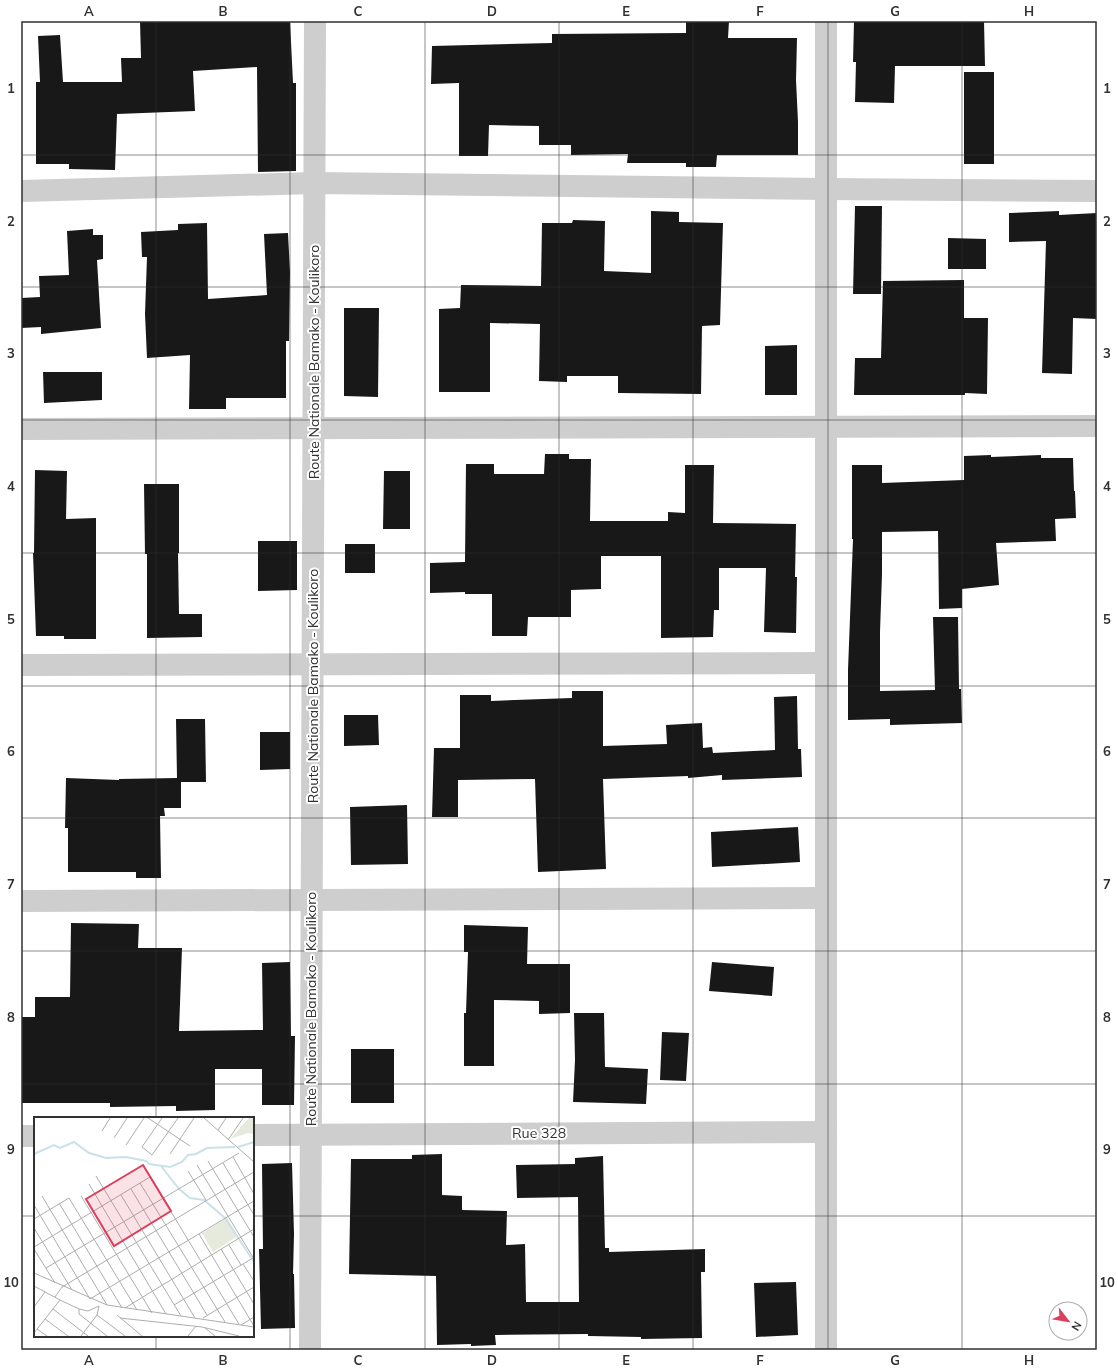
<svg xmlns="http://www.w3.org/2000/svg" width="1118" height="1371" viewBox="0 0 1118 1371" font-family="Mulish,sans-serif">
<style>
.building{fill:#181818}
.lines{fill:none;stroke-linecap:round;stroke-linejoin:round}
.street{stroke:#cecece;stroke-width:22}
.grid{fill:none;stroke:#313131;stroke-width:1;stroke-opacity:0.55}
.labels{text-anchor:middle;stroke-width:4;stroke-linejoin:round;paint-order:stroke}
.street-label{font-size:14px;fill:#313131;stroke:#fff}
.inset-river{fill:none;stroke:#cbe1e9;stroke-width:2}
.inset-road{fill:none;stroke:#adadad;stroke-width:1}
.view{fill:#dc3f5c;fill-opacity:0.15;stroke:#dc3f5c;stroke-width:2}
.inset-edge{fill:none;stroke:#313131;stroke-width:2}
.neatline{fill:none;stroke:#313131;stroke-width:1.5}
.grid-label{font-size:13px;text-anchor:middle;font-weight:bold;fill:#313131}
</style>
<rect width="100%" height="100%" fill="#fff"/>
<g class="building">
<polygon points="140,21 290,21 293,83 296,83 296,171 258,172 257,67 193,71 195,111 117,114 115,170 69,169 69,164 36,164 36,82 40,82 38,36 60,35 63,82 122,82 121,58 141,58"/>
<polygon points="686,21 729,21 728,38 797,38 796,80 798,122 798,155 717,155 716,167 686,167 686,163 627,163 628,154 571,155 571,145 539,145 539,126 489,125 488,156 459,156 459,83 431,84 432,46 552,43 552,34 686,33"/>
<polygon points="854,21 984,21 985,66 895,66 894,103 855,102 856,62 853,62"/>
<rect x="964" y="72" width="30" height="92"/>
<polygon points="855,206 882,206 881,294 853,294"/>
<polygon points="651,211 679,212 679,222 723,223 720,325 702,326 701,394 618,393 618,376 567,376 567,382 539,381 540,324 490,323 490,392 439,392 439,309 460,308 461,285 541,286 542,223 572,223 573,220 605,221 604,271 651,273"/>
<polygon points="1059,211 1059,215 1097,213 1097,319 1073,318 1072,374 1042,373 1046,241 1009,242 1009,213"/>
<polygon points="207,223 208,299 267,295 264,234 288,233 290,272 289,341 286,341 286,398 226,398 226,409 189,409 190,355 147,358 145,314 147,257 142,257 141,232 178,230 178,224"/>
<polygon points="93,229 93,235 103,235 103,259 97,260 101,328 41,334 41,327 21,328 21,298 40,297 39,276 69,275 67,231"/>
<polygon points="948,238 986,239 986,269 948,269"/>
<polygon points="964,280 964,318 988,318 987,394 965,393 965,395 854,395 855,358 881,358 883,281"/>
<polygon points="344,308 379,308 378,397 344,396"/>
<polygon points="797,345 797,395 765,395 765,346"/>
<polygon points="43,372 102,372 102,400 44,403"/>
<polygon points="545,454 569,454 569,459 591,459 590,521 668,521 668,512 685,513 685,465 714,465 713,523 796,524 795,577 797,577 796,633 764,632 766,568 719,568 719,610 714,610 713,637 661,638 661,556 601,556 601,589 571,590 571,617 528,617 527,636 492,636 492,594 465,594 465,592 430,593 430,563 465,562 466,464 494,464 494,474 544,474"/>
<polygon points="991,455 991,457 1041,455 1041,458 1073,458 1074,491 1075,491 1076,518 1055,519 1056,541 996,543 999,585 962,589 962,608 939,609 938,531 882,532 882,574 880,632 880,691 935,690 933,617 958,617 959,689 961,689 962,723 890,725 890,719 848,720 848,670 853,539 852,539 852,465 882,465 882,483 964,480 964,456"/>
<polygon points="35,470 67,471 66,519 96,518 96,639 64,639 64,636 36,636 33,553 34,553"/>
<polygon points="384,471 410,471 410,529 383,529"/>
<polygon points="144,484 179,484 179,553 178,553 179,614 202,614 202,637 147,638 147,554 145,554"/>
<polygon points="258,541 297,541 297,590 258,591"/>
<rect x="345" y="544" width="30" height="29"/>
<polygon points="572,691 603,691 603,746 667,744 666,725 702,723 703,748 712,747 713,753 775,750 774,697 797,696 798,749 801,749 802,777 722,780 722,775 688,778 688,776 603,779 606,869 538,872 535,779 458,780 458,817 432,817 434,748 460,748 460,695 491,695 491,701 572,698"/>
<polygon points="344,715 378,715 379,745 344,746"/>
<polygon points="176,719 205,719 206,782 181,782 181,808 164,808 165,816 160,816 161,878 136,878 136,872 68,872 68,828 65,828 66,778 119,780 119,779 177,778"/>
<polygon points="260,732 290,732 290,769 260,770"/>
<polygon points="407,805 408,864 351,865 350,807"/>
<polygon points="798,827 800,862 712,867 711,832"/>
<polygon points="71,923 139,924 138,948 182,948 179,1031 263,1030 262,963 290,962 291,1036 295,1036 294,1105 262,1105 262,1069 215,1069 215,1110 176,1111 176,1106 110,1107 110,1103 21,1103 21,1017 35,1017 35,997 70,997"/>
<polygon points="464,925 528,927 527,964 570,964 570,1013 539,1014 539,1001 494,1000 494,1066 464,1066 464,1013 466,1013 468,952 464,952"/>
<polygon points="712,962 774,967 772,996 709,991"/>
<polygon points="574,1013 604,1013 605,1067 648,1069 646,1104 573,1102 575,1060"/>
<polygon points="662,1032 689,1033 686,1081 660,1080"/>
<rect x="351" y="1049" width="43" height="54"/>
<polygon points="442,1154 442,1195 462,1196 462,1210 507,1211 506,1245 525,1244 526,1302 579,1302 578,1197 517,1198 516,1165 575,1164 575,1158 603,1156 605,1248 609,1248 609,1252 705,1249 705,1272 701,1272 702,1338 641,1339 641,1337 588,1336 588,1334 495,1335 496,1345 471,1346 471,1344 437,1345 436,1276 349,1274 351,1159 412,1159 412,1155"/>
<polygon points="292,1163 294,1234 293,1274 294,1274 295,1328 261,1329 259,1249 263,1249 262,1164"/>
<polygon points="796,1282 798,1335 756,1337 754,1283"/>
</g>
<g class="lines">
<g class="street">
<polyline points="826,21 826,1350"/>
<polyline points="21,191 315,183 825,189 1097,191"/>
<polyline points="21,429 1097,426"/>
<polyline points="21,665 826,663"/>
<polyline points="21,901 825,898"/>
<polyline points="253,1135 826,1132"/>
<polyline points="21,1136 35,1136"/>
<polyline points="310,1350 315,21"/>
</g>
</g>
<path class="grid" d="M156 21V1118M290 21V1350M425 21V1350M559 21V1350M693 21V1350M828 21V1350M962 21V1350M21 155H1097M21 287H1097M21 420H1097M21 553H1097M21 686H1097M21 818H1097M21 951H1097M21 1084H1097M21 1216H35M253 1216H1097M156 1336V1350"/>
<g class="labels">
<g class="street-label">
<text transform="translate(314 362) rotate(-90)" y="5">Route Nationale Bamako - Koulikoro</text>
<text transform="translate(313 686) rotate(-90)" y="5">Route Nationale Bamako - Koulikoro</text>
<text transform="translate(311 1009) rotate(-90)" y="5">Route Nationale Bamako - Koulikoro</text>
<text x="539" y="1138">Rue 328</text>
</g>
</g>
<g transform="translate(34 1117)">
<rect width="220" height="220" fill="#fff"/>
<path d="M215 1H220V17L214 16 196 22Z" fill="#e5eadd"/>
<path d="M193 101 204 119 179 135 168 116Z" fill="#e5eadd"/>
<path class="inset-river" d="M204 30 220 25M0 37 20 28 26 31 40 25 55 36 72 41 92 40 112 44 115 47 136 50 148 45 154 38 162 37 173 31 201 30M127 49 145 72 156 81 170 83 191 101 220 145"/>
<path class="inset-road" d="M114 1 156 29M128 1 108 30 118 38 144 1M170 1 220 45M184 13 192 1M68 14 76 1M80 21 93 1M194 23 209 1M92 28 110 1M136 37 160 1M199 40 220 77M174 44 220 120M189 46 220 98M163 48 220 142M154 54 172 83M62 59 147 199M106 66 191 205M55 67 132 197M97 72 173 198M87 78 161 201M8 79 73 188M47 79 118 196M25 86 88 191M0 88 56 182 220 84M0 102 35 81 103 193M0 111 38 173M165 117 220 209M195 128 207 148M0 130 116 60 205 207M0 132 21 166M187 132 220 187M209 147 220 164M12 151 205 36M0 156 73 188 207 208 220 200M0 169 26 183M21 180 28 170 220 55M140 188 219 141M0 190 11 175M91 191 220 112M19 192 54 219M45 192V197L73 219M63 198 91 219M83 198 108 219M86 201 168 210 205 219M169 201 220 170M11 202 34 219M207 208 220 210M171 211 181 219M3 212 13 219M0 216 26 183 45 192 54 194 65 189M47 219 63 198 65 189M154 219 162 209"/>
<path class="view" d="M109 48 137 94 80 129 52 82Z"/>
<rect width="220" height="220" class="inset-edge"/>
</g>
<rect width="1118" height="1371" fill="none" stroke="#ffffff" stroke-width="44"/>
<g transform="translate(1068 1321) rotate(121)"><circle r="19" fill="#ffffff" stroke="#adadad"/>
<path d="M0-3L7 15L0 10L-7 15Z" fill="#dc3f5c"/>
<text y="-6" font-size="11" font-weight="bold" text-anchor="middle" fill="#313131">N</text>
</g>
<rect x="22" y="22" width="1074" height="1327" class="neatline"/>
<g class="grid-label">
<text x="89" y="16">A</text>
<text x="223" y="16">B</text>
<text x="358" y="16">C</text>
<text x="492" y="16">D</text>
<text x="626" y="16">E</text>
<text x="760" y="16">F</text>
<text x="895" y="16">G</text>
<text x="1029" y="16">H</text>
<text x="11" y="93">1</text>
<text x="1107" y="93">1</text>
<text x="11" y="226">2</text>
<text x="1107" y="226">2</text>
<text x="11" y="358">3</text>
<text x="1107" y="358">3</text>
<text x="11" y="491">4</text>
<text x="1107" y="491">4</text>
<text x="11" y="624">5</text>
<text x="1107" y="624">5</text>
<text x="11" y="756">6</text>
<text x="1107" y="756">6</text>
<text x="11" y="889">7</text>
<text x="1107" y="889">7</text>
<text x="11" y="1022">8</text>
<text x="1107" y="1022">8</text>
<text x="11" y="1154">9</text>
<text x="1107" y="1154">9</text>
<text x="11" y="1287">10</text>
<text x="1107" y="1287">10</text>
<text x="89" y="1365">A</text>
<text x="223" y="1365">B</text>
<text x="358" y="1365">C</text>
<text x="492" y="1365">D</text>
<text x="626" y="1365">E</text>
<text x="760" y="1365">F</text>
<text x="895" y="1365">G</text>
<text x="1029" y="1365">H</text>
</g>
</svg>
